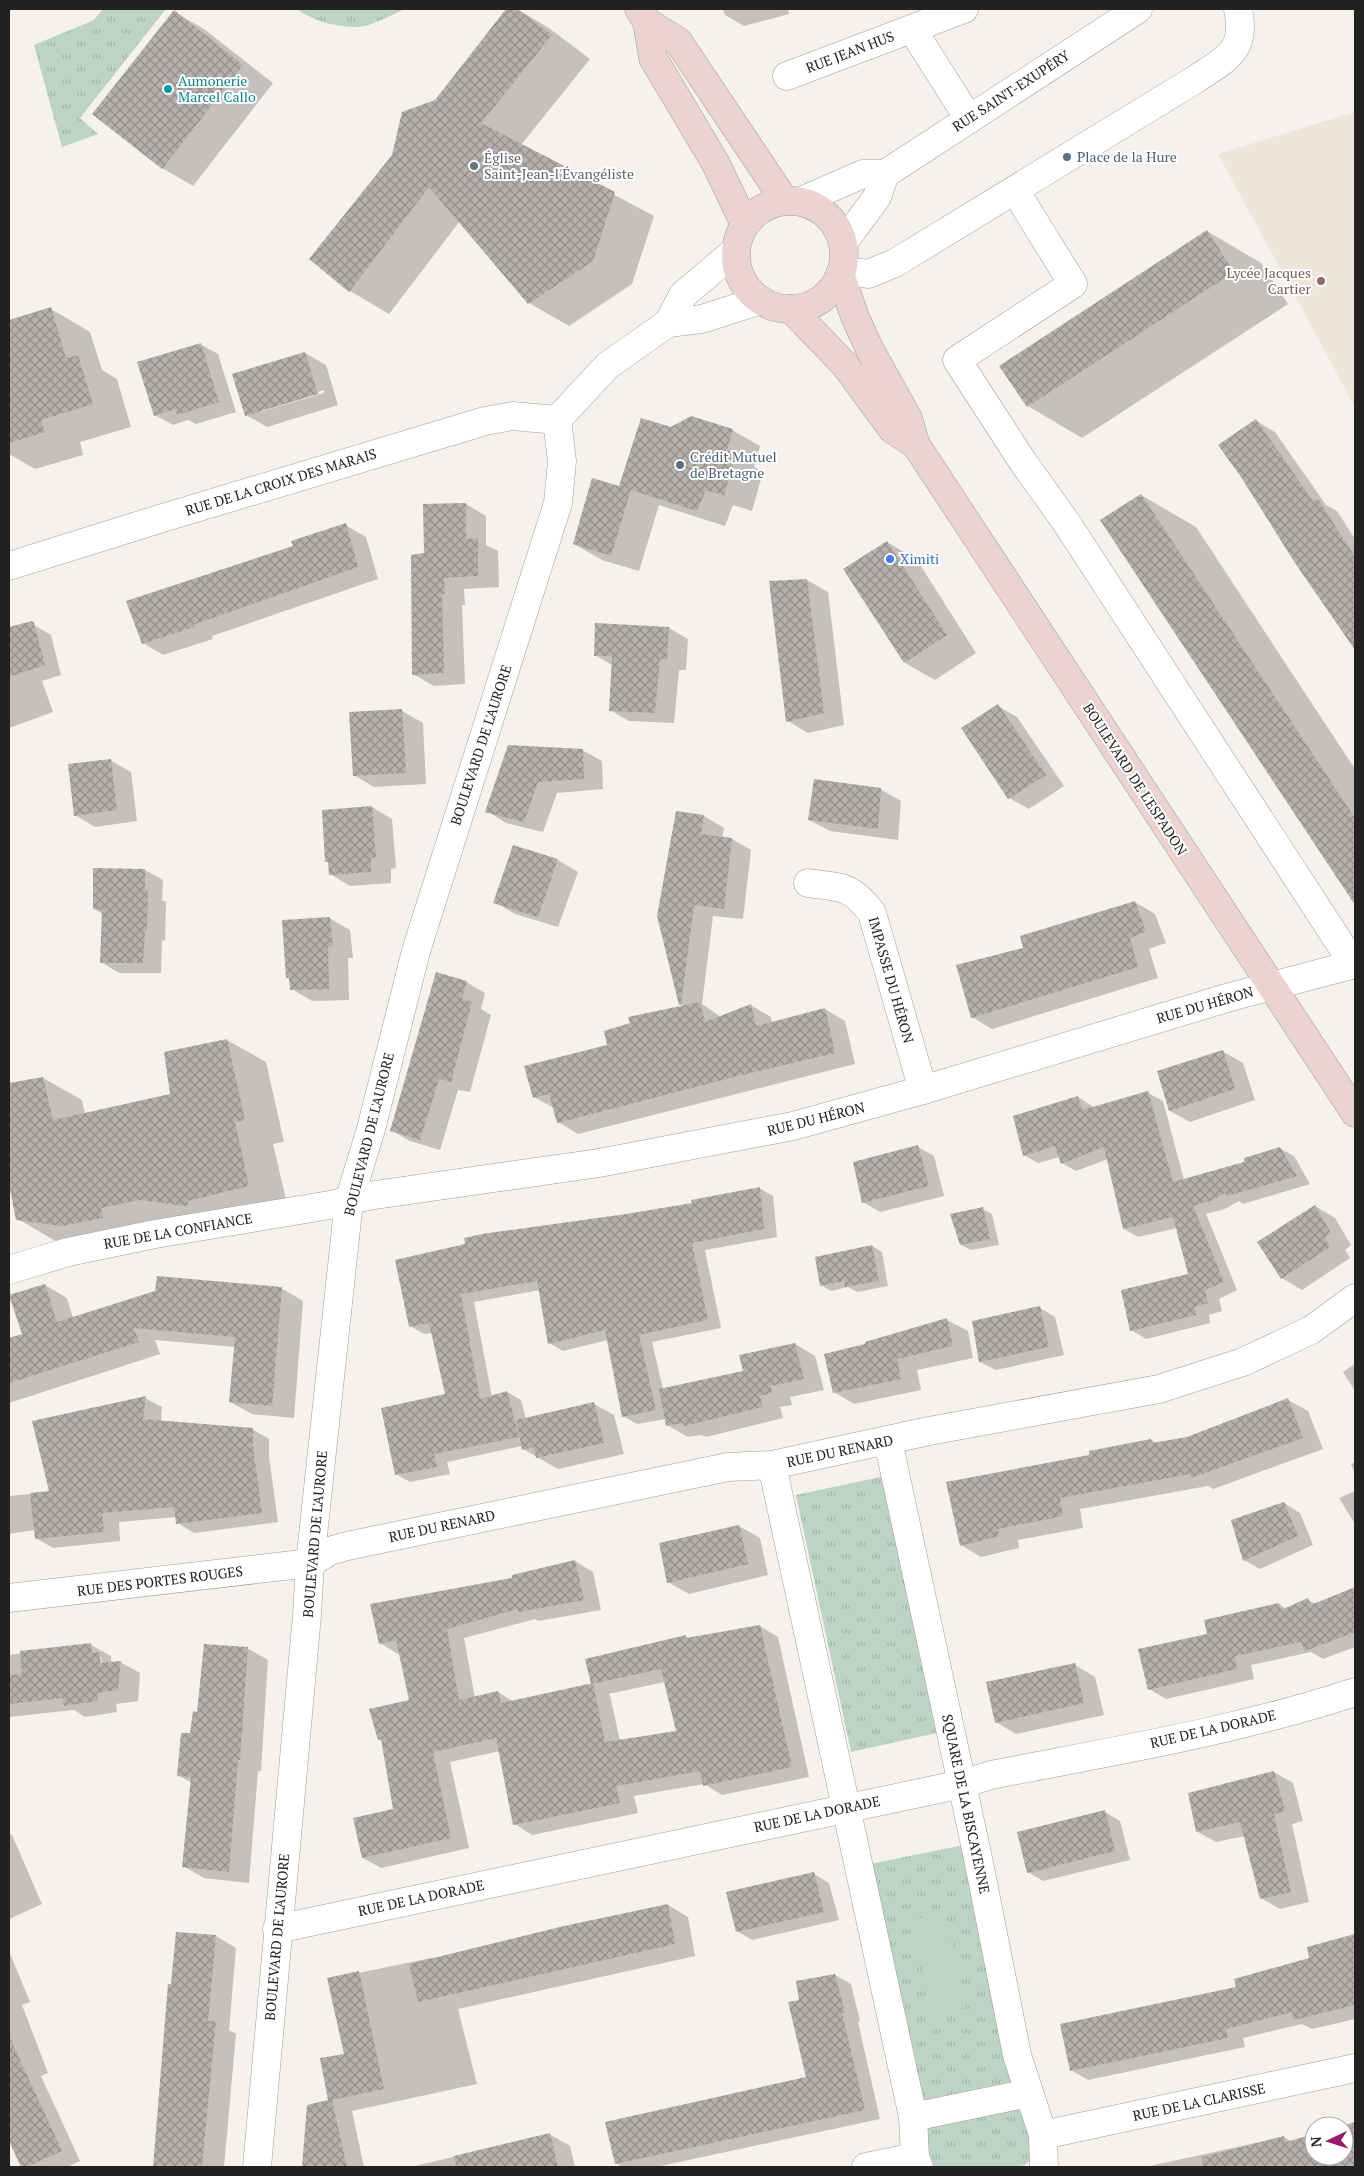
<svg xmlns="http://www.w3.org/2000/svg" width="1364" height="2176" viewBox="0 0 1364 2176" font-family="'PT Serif',serif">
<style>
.built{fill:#eee5db}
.grass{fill:url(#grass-tufts)}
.pitch{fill:#bcd3c5}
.shadow{fill:#0003;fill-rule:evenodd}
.building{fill:url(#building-cross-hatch)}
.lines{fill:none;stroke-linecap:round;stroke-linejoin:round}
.street-casing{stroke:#9f9c98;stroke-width:29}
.secondary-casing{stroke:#9f9c98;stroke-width:29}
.street{stroke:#fff;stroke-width:28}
.secondary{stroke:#ebd3d1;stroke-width:28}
.culture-dot{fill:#0f9aa8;stroke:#fff;stroke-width:2}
.service-dot{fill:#5c6f8a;stroke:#fff;stroke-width:2}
.worship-dot{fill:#6b7280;stroke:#fff;stroke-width:2}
.education-dot{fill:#8d6e63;stroke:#fff;stroke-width:2}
.shop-dot{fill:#3f7fe0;stroke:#fff;stroke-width:2}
.labels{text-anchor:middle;stroke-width:4;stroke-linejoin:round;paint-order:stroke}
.street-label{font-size:14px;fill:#232221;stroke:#fff}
.culture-label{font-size:14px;fill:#0d838f;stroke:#fff;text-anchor:start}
.service-label{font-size:14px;fill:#4e5e75;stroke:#fff;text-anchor:start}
.worship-label{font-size:14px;fill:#5b616d;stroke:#fff;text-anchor:start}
.education-label{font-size:14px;fill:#785e54;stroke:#fff;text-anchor:end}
.shop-label{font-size:14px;fill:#366cbe;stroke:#fff;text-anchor:start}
</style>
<defs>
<pattern id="grass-tufts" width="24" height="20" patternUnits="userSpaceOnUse" patternTransform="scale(1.25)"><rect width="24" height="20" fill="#bcd3c5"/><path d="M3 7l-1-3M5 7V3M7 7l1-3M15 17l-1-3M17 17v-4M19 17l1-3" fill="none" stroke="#a1b5a9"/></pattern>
<pattern id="building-cross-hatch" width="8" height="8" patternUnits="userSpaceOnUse" patternTransform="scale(1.25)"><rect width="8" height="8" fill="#b5b0ae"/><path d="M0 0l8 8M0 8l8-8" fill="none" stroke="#938f8d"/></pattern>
</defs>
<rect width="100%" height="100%" fill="#f5f1ed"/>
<polygon class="built" points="1355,112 1355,407 1218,154"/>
<g class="grass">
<polygon points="103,9 166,9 80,118 98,134 62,147 34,45 94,20"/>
<path d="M297 9H405C393 14 381 21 369 25 348 31 314 22 297 9Z"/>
<polygon points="885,1476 941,1732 851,1752 796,1495"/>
<polygon points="964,1845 1012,2082 919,2101 870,1864"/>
<polygon points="1018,2109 1028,2119 1031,2139 1031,2159 1025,2165 1015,2167 930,2167 926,2129 937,2118"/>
</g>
<polygon class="pitch" points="945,1913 966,2007 932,2014 912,1920"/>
<g class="shadow">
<polygon points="507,9 517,9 549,28 590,59 521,145 654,216 632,284 569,326 529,303 460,221 389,314 350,291 436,101"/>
<polygon points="723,9 788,9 789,14 744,26 725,15"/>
<polygon points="174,12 204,29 273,83 193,186 162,168"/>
<polygon points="1207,231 1261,263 1288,304 1082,438 1028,406"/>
<polygon points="51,309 90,332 102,370 117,379 131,427 80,442 83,455 35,469 9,454 9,321"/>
<polygon points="200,344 218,354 236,412 196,424 188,420 173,425 155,415"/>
<path d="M305 353 326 365 338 405 267 427 246 415ZM324 390V393L260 412V410Z"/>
<polygon points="1256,421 1275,432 1326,505 1337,511 1355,539 1355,648"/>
<polygon points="671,428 732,430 760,446 754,467 763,472 752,511 733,505 725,526 659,505 639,571 602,560 574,544"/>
<polygon points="1141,495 1196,527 1355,769 1355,903 1102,521"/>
<polygon points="466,504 486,516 486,545 498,551 499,587 464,589 465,605 462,605 465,684 434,686 413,674 425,555"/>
<polygon points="345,525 366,537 378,579 212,636 213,639 163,655 143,643 211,573 294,547"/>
<polygon points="887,542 917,560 976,653 935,680 905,663"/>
<polygon points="807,580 828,592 844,725 808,733 788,721 771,582"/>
<polygon points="34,625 51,635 61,675 42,681 53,712 9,728 9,632"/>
<polygon points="596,625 669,628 688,639 686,670 679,670 674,723 629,721 610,710 612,665 595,655"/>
<polygon points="998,706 1017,717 1064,786 1029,809 1009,798"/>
<polygon points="402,711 423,723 426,784 374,787 354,775 350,713"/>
<polygon points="582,750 602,761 603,789 557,793 543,832 506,823 487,811"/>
<polygon points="110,760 131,772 137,821 95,827 75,815"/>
<polygon points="880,789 901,801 898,840 830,831 809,820"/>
<polygon points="372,807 392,819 396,868 391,869 391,883 350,886 330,874 329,863 326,861"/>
<polygon points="677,813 704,816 724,828 722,838 732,839 751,850 743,919 713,916 702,1004 721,1017 750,1005 771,1017 772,1023 825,1009 845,1021 855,1064 578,1134 558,1122 554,1108 534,1097 608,1046 684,1006 680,1004"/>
<polygon points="558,860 578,872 558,927 515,914 495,902"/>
<polygon points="145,870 163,880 162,900 166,902 165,941 162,940 161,973 119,973 101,962 103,914 94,909"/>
<polygon points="1135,902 1155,914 1166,943 1149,949 1158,978 992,1029 972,1017 1025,949"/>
<polygon points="329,918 350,930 353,958 348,958 349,1000 312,1001 292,989"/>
<polygon points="466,982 485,993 481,1009 491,1015 470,1092 458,1090 440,1150 410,1141 391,1130"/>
<polygon points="227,1040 266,1062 284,1142 273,1144 288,1208 57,1242 18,1219 9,1179 9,1085 43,1078 82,1100 85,1114 171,1095"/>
<polygon points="1222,1051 1243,1063 1255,1100 1190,1122 1170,1111"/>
<polygon points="1148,1093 1163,1101 1184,1180 1245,1163 1279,1148 1294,1156 1310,1184 1243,1204 1239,1201 1225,1209 1206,1214 1237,1290 1219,1299 1222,1311 1209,1315 1210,1323 1146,1339 1131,1330 1189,1275 1177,1228 1138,1237 1124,1229 1108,1159 1076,1171 1062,1163 1060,1157 1038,1163 1024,1155 1078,1097 1092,1106 1093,1108"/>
<polygon points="918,1147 934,1156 944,1196 880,1212 863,1202"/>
<polygon points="759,1188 773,1196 777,1237 705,1250 721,1328 652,1342 663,1389 744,1372 795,1344 815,1356 824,1390 790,1397 792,1405 780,1407 783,1418 706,1437 701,1435 688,1437 667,1425 666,1419 637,1424 623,1416 608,1340 563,1351 549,1343 540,1290 474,1302 492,1397 507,1392 521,1400 526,1419 594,1404 614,1415 624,1454 558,1469 523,1449 522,1446 447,1462 450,1474 410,1482 396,1474 447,1395 433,1333 424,1334 410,1326 396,1261 693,1204"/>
<polygon points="1315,1206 1335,1218 1351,1245 1345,1250 1350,1258 1302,1290 1282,1278"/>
<polygon points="982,1209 992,1214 999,1245 971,1250 961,1245"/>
<polygon points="872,1246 882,1252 888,1286 857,1292 848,1287 831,1291 821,1285"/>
<polygon points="45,1285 67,1298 73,1318 281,1288 303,1301 294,1418 252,1414 230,1402 235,1347 155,1340 160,1354 9,1403 9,1339 23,1335"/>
<polygon points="1040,1308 1055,1317 1064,1355 996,1370 980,1362"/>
<polygon points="947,1320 968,1331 973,1358 917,1370 921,1390 854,1404 834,1392 867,1345"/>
<polygon points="1355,1364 1355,1391 1343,1372"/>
<polygon points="145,1398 162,1407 161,1421 252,1429 269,1439 269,1457 278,1522 194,1533 178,1523 177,1517 119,1522 120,1541 53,1548 36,1538 35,1530 9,1534 9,1496 51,1492"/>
<polygon points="1288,1400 1308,1411 1323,1449 1213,1489 1208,1486 1080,1509 1083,1528 1018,1540 1019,1548 981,1557 961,1545 1151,1440 1156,1443 1187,1438"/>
<polygon points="1355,1462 1355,1474 1351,1464"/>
<polygon points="1355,1491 1355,1524 1339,1498"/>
<polygon points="1284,1503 1300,1513 1313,1545 1260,1569 1244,1560"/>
<polygon points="739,1526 760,1538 768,1575 689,1594 668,1582"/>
<path d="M575 1561 593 1572 601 1610 538 1621 535 1619 464 1638 475 1698 498 1692 514 1702 595 1684 592 1683 685 1636 690 1639 760 1626 778 1637 809 1777 722 1795 704 1784 634 1796 638 1813 532 1835 515 1824 500 1751 450 1762 469 1848 381 1868 363 1858 395 1810 382 1741 379 1739 410 1701 400 1653 398 1654 380 1643 514 1579ZM665 1682 678 1732 620 1741 610 1695 608 1694Z"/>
<polygon points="1355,1588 1355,1647 1323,1659 1311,1652 1251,1665 1254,1679 1166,1699 1149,1689 1208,1634 1279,1604 1286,1609 1308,1600 1316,1604"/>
<path d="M91 1645 111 1656V1661L114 1663 120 1662 140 1673 138 1701 116 1704 117 1712 85 1717 74 1710 9 1717V1655ZM99 1657H101L103 1669Z"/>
<polygon points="247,1648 268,1660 261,1771 258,1771 249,1883 204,1878 183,1866 192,1783 178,1775 198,1714"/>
<polygon points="1075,1665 1095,1677 1104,1715 1016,1734 996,1722"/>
<polygon points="1274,1772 1293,1783 1303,1821 1292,1824 1309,1902 1280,1909 1261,1898 1245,1836 1216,1842 1198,1832"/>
<polygon points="1105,1812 1120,1821 1130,1860 1043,1881 1028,1872"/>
<polygon points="9,1833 12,1835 42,1904 9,1919"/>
<polygon points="814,1874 829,1883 839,1920 752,1940 737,1931"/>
<polygon points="668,1905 688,1917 695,1956 458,2009 477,2084 352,2111 364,2167 303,2167 308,2106 330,2101 345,2055 329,1979 431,1958 433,1959"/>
<polygon points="216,1936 236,1948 229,2030 236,2034 224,2167 154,2167 169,1985 172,1986"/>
<polygon points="1352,1936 1355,1939 1355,2019 1312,2029 1302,2024 1243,2038 1245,2047 1088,2080 1071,2070 1238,1987 1311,1958"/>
<polygon points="9,1951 30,2002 22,2005 48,2073 41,2076 80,2161 67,2167 22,2167 9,2138"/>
<polygon points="835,1975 851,1984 860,2021 858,2022 880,2119 656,2167 622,2167 616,2163 807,2078 801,2001"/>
<polygon points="1355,2123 1355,2167 1145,2167 1284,2137 1292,2142 1314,2135 1314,2156 1344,2156 1344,2127"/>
<polygon points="549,2134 570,2146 575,2167 411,2167"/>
</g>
<g class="building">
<polygon points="506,9 517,9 552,35 481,123 615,192 593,261 528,304 429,187 349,292 309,259 392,155 402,112 435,100"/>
<polygon points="174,10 243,65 162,169 92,114"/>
<polygon points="1207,230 1234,272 1027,407 999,366"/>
<polygon points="51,307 66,358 78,355 93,404 41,420 45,432 9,443 9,320"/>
<polygon points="201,343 219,402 177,415 175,409 154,416 137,362"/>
<polygon points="305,352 318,394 245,416 232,374"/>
<polygon points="691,416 733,429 727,450 736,455 724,496 706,490 697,511 631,490 611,556 573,544 592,478 619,486 641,418 671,427"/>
<polygon points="1256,419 1313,501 1318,499 1355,557 1355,650 1295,563 1241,477 1218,445"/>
<polygon points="1141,494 1355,818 1355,905 1100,520"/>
<polygon points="466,503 466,539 478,538 478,576 444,578 445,594 442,594 444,673 412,675 411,555 424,553 423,504"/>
<polygon points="346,523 358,567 193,625 194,627 142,644 126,601 293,546 291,541"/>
<polygon points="887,541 947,635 904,663 843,569"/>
<polygon points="807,579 824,713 786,722 769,581"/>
<polygon points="32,621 34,623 45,665 9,677 9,627"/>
<polygon points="595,623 669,627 667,660 660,659 655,713 609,711 612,656 594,656"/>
<polygon points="998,704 1046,775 1008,799 961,728"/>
<polygon points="402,709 406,773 353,776 349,712"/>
<polygon points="508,745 583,749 584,779 538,782 524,822 485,812"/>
<polygon points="111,759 117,810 74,816 68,764"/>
<polygon points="814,779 881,788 878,829 808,820"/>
<polygon points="372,806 376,857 371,858 371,872 329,875 328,862 325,862 322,810"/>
<polygon points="676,811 704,815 701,834 732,838 724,909 694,905 681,1005 679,1005 657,916"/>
<polygon points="513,845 558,859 538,917 493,903"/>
<polygon points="93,868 145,869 145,890 148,890 147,931 145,931 143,963 100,963 102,910 93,909"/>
<polygon points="1135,901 1146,932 1130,938 1138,967 971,1018 956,965 1023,948 1020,936"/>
<polygon points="330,917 333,946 328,947 329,989 290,990 289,978 286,978 282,920"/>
<polygon points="436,972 467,981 462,998 472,1002 451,1082 439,1079 420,1140 390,1131"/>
<polygon points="700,1002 705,1022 751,1004 756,1026 825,1008 835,1053 734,1077 557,1123 549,1094 533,1098 524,1066 607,1045 604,1031 630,1023 628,1017"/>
<polygon points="227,1039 245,1120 235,1122 249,1186 188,1201 187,1206 139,1200 101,1208 103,1218 62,1226 16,1220 9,1184 9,1083 43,1077 53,1120 170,1094 164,1052"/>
<polygon points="1223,1050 1235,1089 1169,1111 1157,1071"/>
<polygon points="1148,1091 1173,1182 1244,1162 1244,1158 1280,1147 1297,1176 1227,1196 1226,1193 1210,1201 1193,1206 1224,1282 1205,1290 1208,1303 1195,1307 1196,1315 1130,1331 1121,1290 1188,1274 1173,1217 1123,1229 1104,1147 1061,1164 1055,1146 1023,1156 1013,1116 1078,1096 1082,1110"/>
<polygon points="918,1145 929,1186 862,1203 853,1162"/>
<polygon points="760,1187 764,1229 692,1243 708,1320 639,1335 656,1410 622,1417 605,1330 548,1344 537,1281 461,1294 480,1399 507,1391 519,1437 434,1454 437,1467 395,1475 381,1408 445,1394 429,1323 409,1327 395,1260 465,1244 464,1238 482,1234 626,1214 692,1203 691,1200"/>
<polygon points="1315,1205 1331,1233 1325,1238 1330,1247 1281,1279 1257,1242"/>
<polygon points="983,1207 990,1239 960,1245 950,1214"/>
<polygon points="872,1245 879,1281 845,1287 844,1281 820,1286 815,1257"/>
<polygon points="157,1276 282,1287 272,1406 229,1402 235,1337 134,1328 139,1342 9,1383 9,1338 22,1334 9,1295 45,1284 57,1322 155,1291"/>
<polygon points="1040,1306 1049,1347 979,1362 972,1321"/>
<polygon points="947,1318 953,1346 897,1359 901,1379 833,1393 824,1354 865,1344 865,1342"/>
<polygon points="795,1343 804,1379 771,1386 772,1393 760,1396 763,1407 684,1426 683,1423 666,1426 659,1389 743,1371 739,1355"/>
<polygon points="146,1396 143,1419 253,1428 253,1447 262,1513 176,1524 174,1507 102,1513 104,1532 35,1539 30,1493 49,1491 32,1421"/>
<polygon points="1288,1398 1303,1438 1191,1478 1190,1474 1060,1498 1063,1516 998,1529 999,1536 960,1546 946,1482 1089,1455 1089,1451 1151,1439 1152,1443 1187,1437"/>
<polygon points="594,1402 604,1443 536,1458 534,1447 522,1450 516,1420"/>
<polygon points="1284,1502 1298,1536 1243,1561 1231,1520"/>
<polygon points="739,1525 748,1564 667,1583 659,1543"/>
<polygon points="575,1560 584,1600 519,1612 518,1609 447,1629 459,1700 498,1691 501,1703 593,1683 605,1742 676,1731 661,1669 591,1684 585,1659 686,1635 686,1638 760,1625 792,1767 703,1786 700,1771 616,1786 620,1803 513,1825 496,1738 433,1752 451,1838 362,1858 353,1818 393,1809 381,1739 378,1740 369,1709 409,1700 396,1640 379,1644 370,1604 512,1578 512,1575"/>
<polygon points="1355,1587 1355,1632 1305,1651 1301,1642 1235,1656 1237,1669 1148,1690 1138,1649 1207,1634 1204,1620 1279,1603 1281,1610 1308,1598 1311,1605"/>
<polygon points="91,1643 92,1653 99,1652 101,1663 121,1661 118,1690 97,1693 98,1701 64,1706 63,1698 9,1704 9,1675 22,1674 20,1651"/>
<polygon points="204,1644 248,1647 240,1760 238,1760 229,1872 182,1867 191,1777 177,1776 181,1733 190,1733 193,1711 197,1712"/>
<polygon points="1075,1663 1084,1703 995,1723 986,1682"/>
<polygon points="1274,1771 1285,1811 1274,1814 1291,1892 1260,1899 1240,1822 1196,1832 1188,1793"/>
<polygon points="1105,1810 1115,1851 1027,1873 1017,1832"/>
<polygon points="814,1872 824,1912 736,1932 726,1892"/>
<polygon points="668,1904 675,1944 418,2002 409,1964 564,1926"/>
<polygon points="176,1932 216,1935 208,2021 216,2021 202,2167 153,2167 168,1984 171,1984"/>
<polygon points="1355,1934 1355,2005 1294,2020 1292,2012 1226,2029 1228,2038 1070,2071 1060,2024 1236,1987 1234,1979 1309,1958 1307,1947"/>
<polygon points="359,1971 384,2089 332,2100 347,2167 302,2167 307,2105 328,2100 320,2058 344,2054 327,1978"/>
<polygon points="835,1974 845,2013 842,2013 865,2110 615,2164 605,2122 806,2077 788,2002 799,2000 796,1981"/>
<polygon points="9,2036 62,2151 26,2167 21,2167 9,2141"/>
<polygon points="1355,2122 1355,2167 1203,2167 1202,2157 1284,2136 1286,2142 1314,2134 1314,2156 1344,2156 1344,2126 1342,2126"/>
<polygon points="550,2133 558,2167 456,2167 454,2156"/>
</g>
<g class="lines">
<g class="street-casing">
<g id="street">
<polyline points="912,29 969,119"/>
<polyline points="787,76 964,9"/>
<polyline points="801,201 863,174 885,174 1138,9"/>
<polyline points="1024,205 1073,284 957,360 1023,462 1066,522 1354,965"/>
<polyline points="843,243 877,197 885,174"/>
<path d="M842 270 868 274 895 263 1196 79C1227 58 1247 51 1238 9"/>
<polyline points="668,323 702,319 761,300"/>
<polyline points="557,420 607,366 668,323 683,295 736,250"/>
<polyline points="9,566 166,517 485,421 513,416 557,420"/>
<path d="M808 883C841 888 850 884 872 913L923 1090"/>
<polyline points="9,1270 68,1252 155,1234 330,1205 368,1196 599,1163 793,1126 923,1090 1230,997 1355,964"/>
<polyline points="888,1441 979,1863 1017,2055 1043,2135 1044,2167"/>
<polyline points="772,1465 913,2117 915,2157 919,2167"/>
<polyline points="9,1598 310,1563 330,1551 347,1546 728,1467 772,1465 929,1431 1159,1389 1243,1362 1311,1330 1355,1298"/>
<path d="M277 1929 962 1784 991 1775C1113 1751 1237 1731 1355 1692"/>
<polyline points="913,2117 1029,2093"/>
<polyline points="1043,2135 1355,2068"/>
<polyline points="257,2167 307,1615 310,1563 349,1201 371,1129 416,951 558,503 562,461 557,420"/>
<polyline points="866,2167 915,2157"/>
</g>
</g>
<g class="secondary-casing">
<g id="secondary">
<polyline points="639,9 647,22 653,58 716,164 745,225"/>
<polyline points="647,22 678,41 785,201"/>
<circle cx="790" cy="255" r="54"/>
<polyline points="840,274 855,317 870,350 908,418 916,445 1355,1113"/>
<polyline points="791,309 845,365 892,429 916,445"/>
</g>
</g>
<use href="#street" class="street"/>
<use href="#secondary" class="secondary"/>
</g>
<circle class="culture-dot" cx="168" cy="89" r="5"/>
<g class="service-dot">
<circle cx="1067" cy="157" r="5"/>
<circle cx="680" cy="465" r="5"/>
</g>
<circle class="worship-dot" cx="474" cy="166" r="5"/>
<circle class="education-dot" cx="1321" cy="281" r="5"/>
<circle class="shop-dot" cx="890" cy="559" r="5"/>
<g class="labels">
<g class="street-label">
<text transform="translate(850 52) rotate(-21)" y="5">RUE JEAN HUS</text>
<text transform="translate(1011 91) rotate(-33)" y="5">RUE SAINT-EXUPÉRY</text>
<text transform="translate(281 482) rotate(-17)" y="5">RUE DE LA CROIX DES MARAIS</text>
<text transform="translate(481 745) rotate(-72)" y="5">BOULEVARD DE L'AURORE</text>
<text transform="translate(1135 779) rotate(57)" y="5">BOULEVARD DE L'ESPADON</text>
<text transform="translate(891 980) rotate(74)" y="5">IMPASSE DU HÉRON</text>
<text transform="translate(1205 1005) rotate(-16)" y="5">RUE DU HÉRON</text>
<text transform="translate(816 1119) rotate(-14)" y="5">RUE DU HÉRON</text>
<text transform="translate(369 1134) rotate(-76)" y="5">BOULEVARD DE L'AURORE</text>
<text transform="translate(178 1231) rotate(-10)" y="5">RUE DE LA CONFIANCE</text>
<text transform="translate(840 1451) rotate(-12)" y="5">RUE DU RENARD</text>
<text transform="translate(442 1526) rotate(-12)" y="5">RUE DU RENARD</text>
<text transform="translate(315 1534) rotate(-85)" y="5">BOULEVARD DE L'AURORE</text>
<text transform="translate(160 1581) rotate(-7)" y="5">RUE DES PORTES ROUGES</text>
<text transform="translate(1213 1729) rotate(-13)" y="5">RUE DE LA DORADE</text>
<text transform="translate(966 1804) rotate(78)" y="5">SQUARE DE LA BISCAYENNE</text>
<text transform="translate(817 1814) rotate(-12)" y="5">RUE DE LA DORADE</text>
<text transform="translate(421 1898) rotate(-12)" y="5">RUE DE LA DORADE</text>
<text transform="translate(277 1937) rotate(-85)" y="5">BOULEVARD DE L'AURORE</text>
<text transform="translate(1199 2102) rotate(-12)" y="5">RUE DE LA CLARISSE</text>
</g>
<g class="culture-label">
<text x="178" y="86">Aumonerie<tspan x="178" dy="16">Marcel Callo</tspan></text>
</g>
<g class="service-label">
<text x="1077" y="162">Place de la Hure</text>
<text x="690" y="462">Crédit Mutuel<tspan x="690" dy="16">de Bretagne</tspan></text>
</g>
<g class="worship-label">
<text x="484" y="163">Église<tspan x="484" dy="16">Saint-Jean-l'Évangéliste</tspan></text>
</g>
<g class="education-label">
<text x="1311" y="278">Lycée Jacques<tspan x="1311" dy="16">Cartier</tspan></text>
</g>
<g class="shop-label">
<text x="900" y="564">Ximiti</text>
</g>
</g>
<rect width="1364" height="2176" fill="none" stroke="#232221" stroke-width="20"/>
<g transform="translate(1329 2141) rotate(266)"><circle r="24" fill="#ffffff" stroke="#a7a7a6"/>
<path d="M0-4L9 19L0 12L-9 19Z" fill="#9b1a6e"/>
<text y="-8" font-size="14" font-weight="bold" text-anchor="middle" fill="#232221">N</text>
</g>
</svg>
